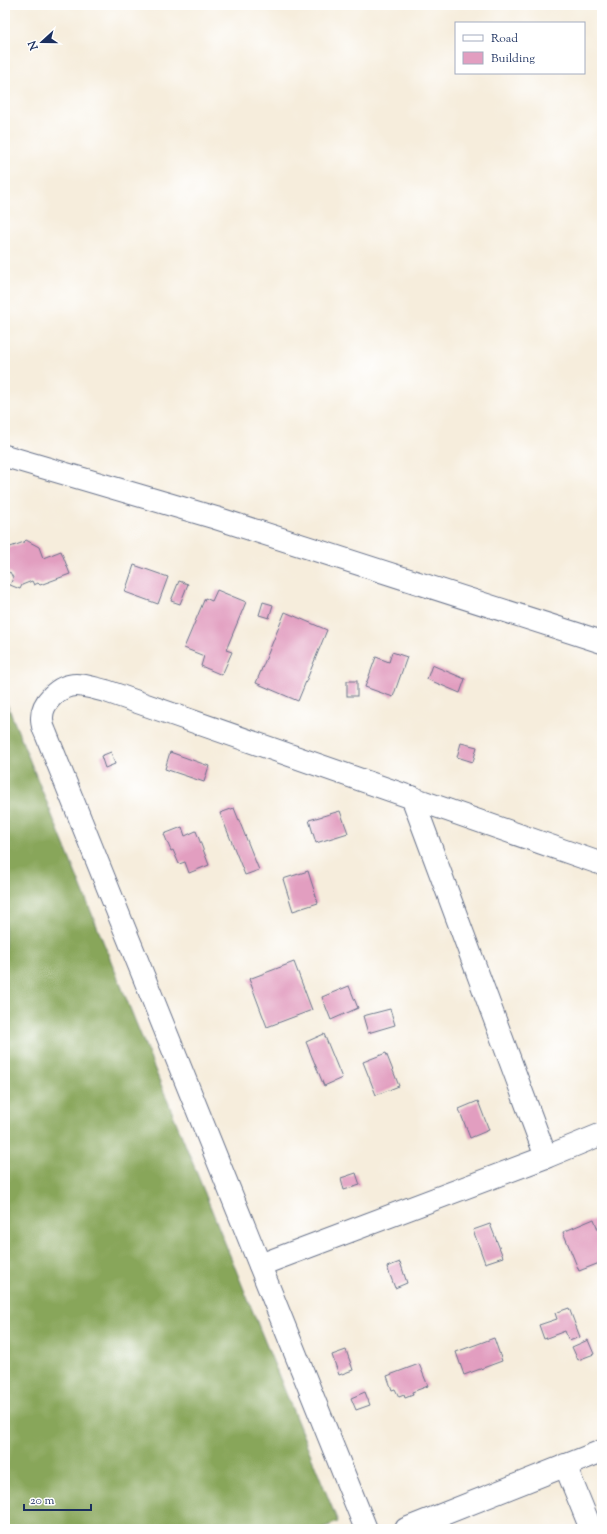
<svg xmlns="http://www.w3.org/2000/svg" width="607" height="1534" viewBox="0 0 607 1534" font-family="'Sorts Mill Goudy',serif">
<style>
.forest{fill:#88a65a;stroke:#526a5c}
.building{fill:#e29ec0}
.lines{fill:none;stroke-linecap:round;stroke-linejoin:round}
.minor-casing{stroke:#68728a;stroke-width:24}
.minor{stroke:#fff;stroke-width:22}
</style>
<rect width="100%" height="100%" fill="#fff"/>
<filter id="ink" filterUnits="userSpaceOnUse"><feTurbulence type="fractalNoise" baseFrequency=".025" numOctaves="2"/><feDisplacementMap in="SourceGraphic" scale="8" xChannelSelector="R" yChannelSelector="G"/><feConvolveMatrix kernelMatrix="1 2 1 2 8 2 1 2 1" color-interpolation-filters="sRGB"/></filter>
<filter id="wash" filterUnits="userSpaceOnUse"><feTurbulence type="fractalNoise" baseFrequency=".012" numOctaves="4" result="noise"/><feDisplacementMap in="SourceGraphic" scale="16" xChannelSelector="R" yChannelSelector="G"/><feGaussianBlur stdDeviation="0.9" result="paint"/><feColorMatrix in="noise" values="0 0 0 0 0 0 0 0 0 0 0 0 0 0 0 0 0 1.4 0 .05"/><feComposite in="paint" operator="in"/></filter>
<g filter="url(#wash)">
<rect width="100%" height="100%" fill="#f6eddc"/>
<polygon class="forest" points="5,699 338,1522 320,1529 5,1529"/>
<g id="blocks">
<g class="building">
<polygon points="26,540 39,547 43,558 61,551 70,574 40,585 38,583 34,585 32,581 22,585 20,589 10,585 13,578 10,572 7,574 5,569 5,549 24,542"/>
<polygon points="134,565 168,577 158,604 125,592"/>
<polygon points="179,581 188,584 180,604 171,601"/>
<polygon points="217,590 246,602 226,650 232,652 222,675 201,666 204,656 184,648 205,598 212,601"/>
<polygon points="263,602 273,605 269,618 259,615"/>
<polygon points="285,612 327,630 298,701 256,683"/>
<polygon points="392,652 407,657 393,697 365,687 376,657 389,662"/>
<polygon points="432,665 465,679 460,693 427,679"/>
<rect x="347" y="681" width="10" height="15"/>
<polygon points="461,743 477,747 473,762 457,757"/>
<polygon points="111,752 115,764 105,768 101,756"/>
<polygon points="170,752 209,766 204,782 165,769"/>
<polygon points="234,808 259,870 245,875 220,813"/>
<polygon points="340,811 348,833 316,843 309,820"/>
<polygon points="182,827 185,836 196,831 209,865 189,873 185,862 179,864 173,850 171,851 164,834"/>
<polygon points="308,871 318,903 293,911 283,879"/>
<polygon points="294,962 312,1010 267,1027 249,979"/>
<polygon points="349,986 358,1008 331,1020 322,997"/>
<polygon points="390,1009 395,1025 368,1033 363,1016"/>
<polygon points="324,1034 342,1078 324,1086 306,1042"/>
<polygon points="386,1053 399,1086 376,1095 363,1062"/>
<polygon points="478,1101 489,1130 470,1138 459,1109"/>
<polygon points="356,1173 360,1185 344,1190 341,1178"/>
<polygon points="594,1219 602,1240 602,1262 579,1271 563,1232"/>
<polygon points="490,1224 503,1257 485,1263 473,1230"/>
<polygon points="400,1262 407,1283 395,1288 387,1267"/>
<polygon points="569,1308 580,1337 569,1341 565,1331 544,1339 539,1325 557,1319 555,1313"/>
<polygon points="494,1338 502,1361 464,1375 456,1352"/>
<polygon points="588,1340 594,1354 578,1360 572,1347"/>
<polygon points="346,1350 353,1370 339,1375 332,1355"/>
<polygon points="419,1364 428,1386 412,1392 413,1395 405,1398 404,1395 399,1397 395,1389 392,1390 387,1376"/>
<polygon points="365,1392 370,1405 356,1410 351,1398"/>
</g>
</g>
</g>
<g filter="url(#ink)">
<use href="#blocks" fill-opacity="0" stroke="#68728a" stroke-width="1"/>
<g class="lines">
<g class="minor-casing">
<g id="minor">
<polyline points="5,456 216,518 602,642"/>
<polyline points="412,797 546,1157"/>
<polyline points="260,1265 546,1157 602,1134"/>
<polyline points="565,1465 591,1529"/>
<path d="M366 1529 46 734C44 730 42 724 42 719 41 703 59 685 76 685 85 685 97 689 106 691L602 864"/>
<polyline points="406,1529 602,1451"/>
</g>
</g>
<use href="#minor" class="minor"/>
</g>
</g>
<rect width="607" height="1534" fill="none" stroke="#fff" stroke-width="20"/>
<rect x="455" y="22" width="130" height="52" fill="#ffffff" stroke="#a4acbf"/>
<rect x="463" y="35" width="20" height="6" fill="#ffffff" stroke="#a4acbf"/>
<text x="491" y="42" font-size="12" fill="#1b2f5e">Road</text>
<rect x="463" y="52" width="20" height="12" fill="#e29ec0" stroke="#a4acbf"/>
<text x="491" y="62" font-size="12" fill="#1b2f5e">Building</text>
<g transform="translate(42 42) rotate(249)" stroke="#ffffff" stroke-width="3" paint-order="stroke">
<path d="M0-3L7 15L0 10L-7 15Z" fill="#1b2f5e"/>
<text y="-6" font-size="11" font-weight="bold" text-anchor="middle" fill="#1b2f5e">N</text>
</g>
<path d="M24 1504v6h67v-6" fill="none" stroke="#1b2f5e" stroke-width="2"/>
<text x="30" y="1504" font-size="12" fill="#1b2f5e" stroke="#ffffff" stroke-width="3" paint-order="stroke">20 m</text>
</svg>
